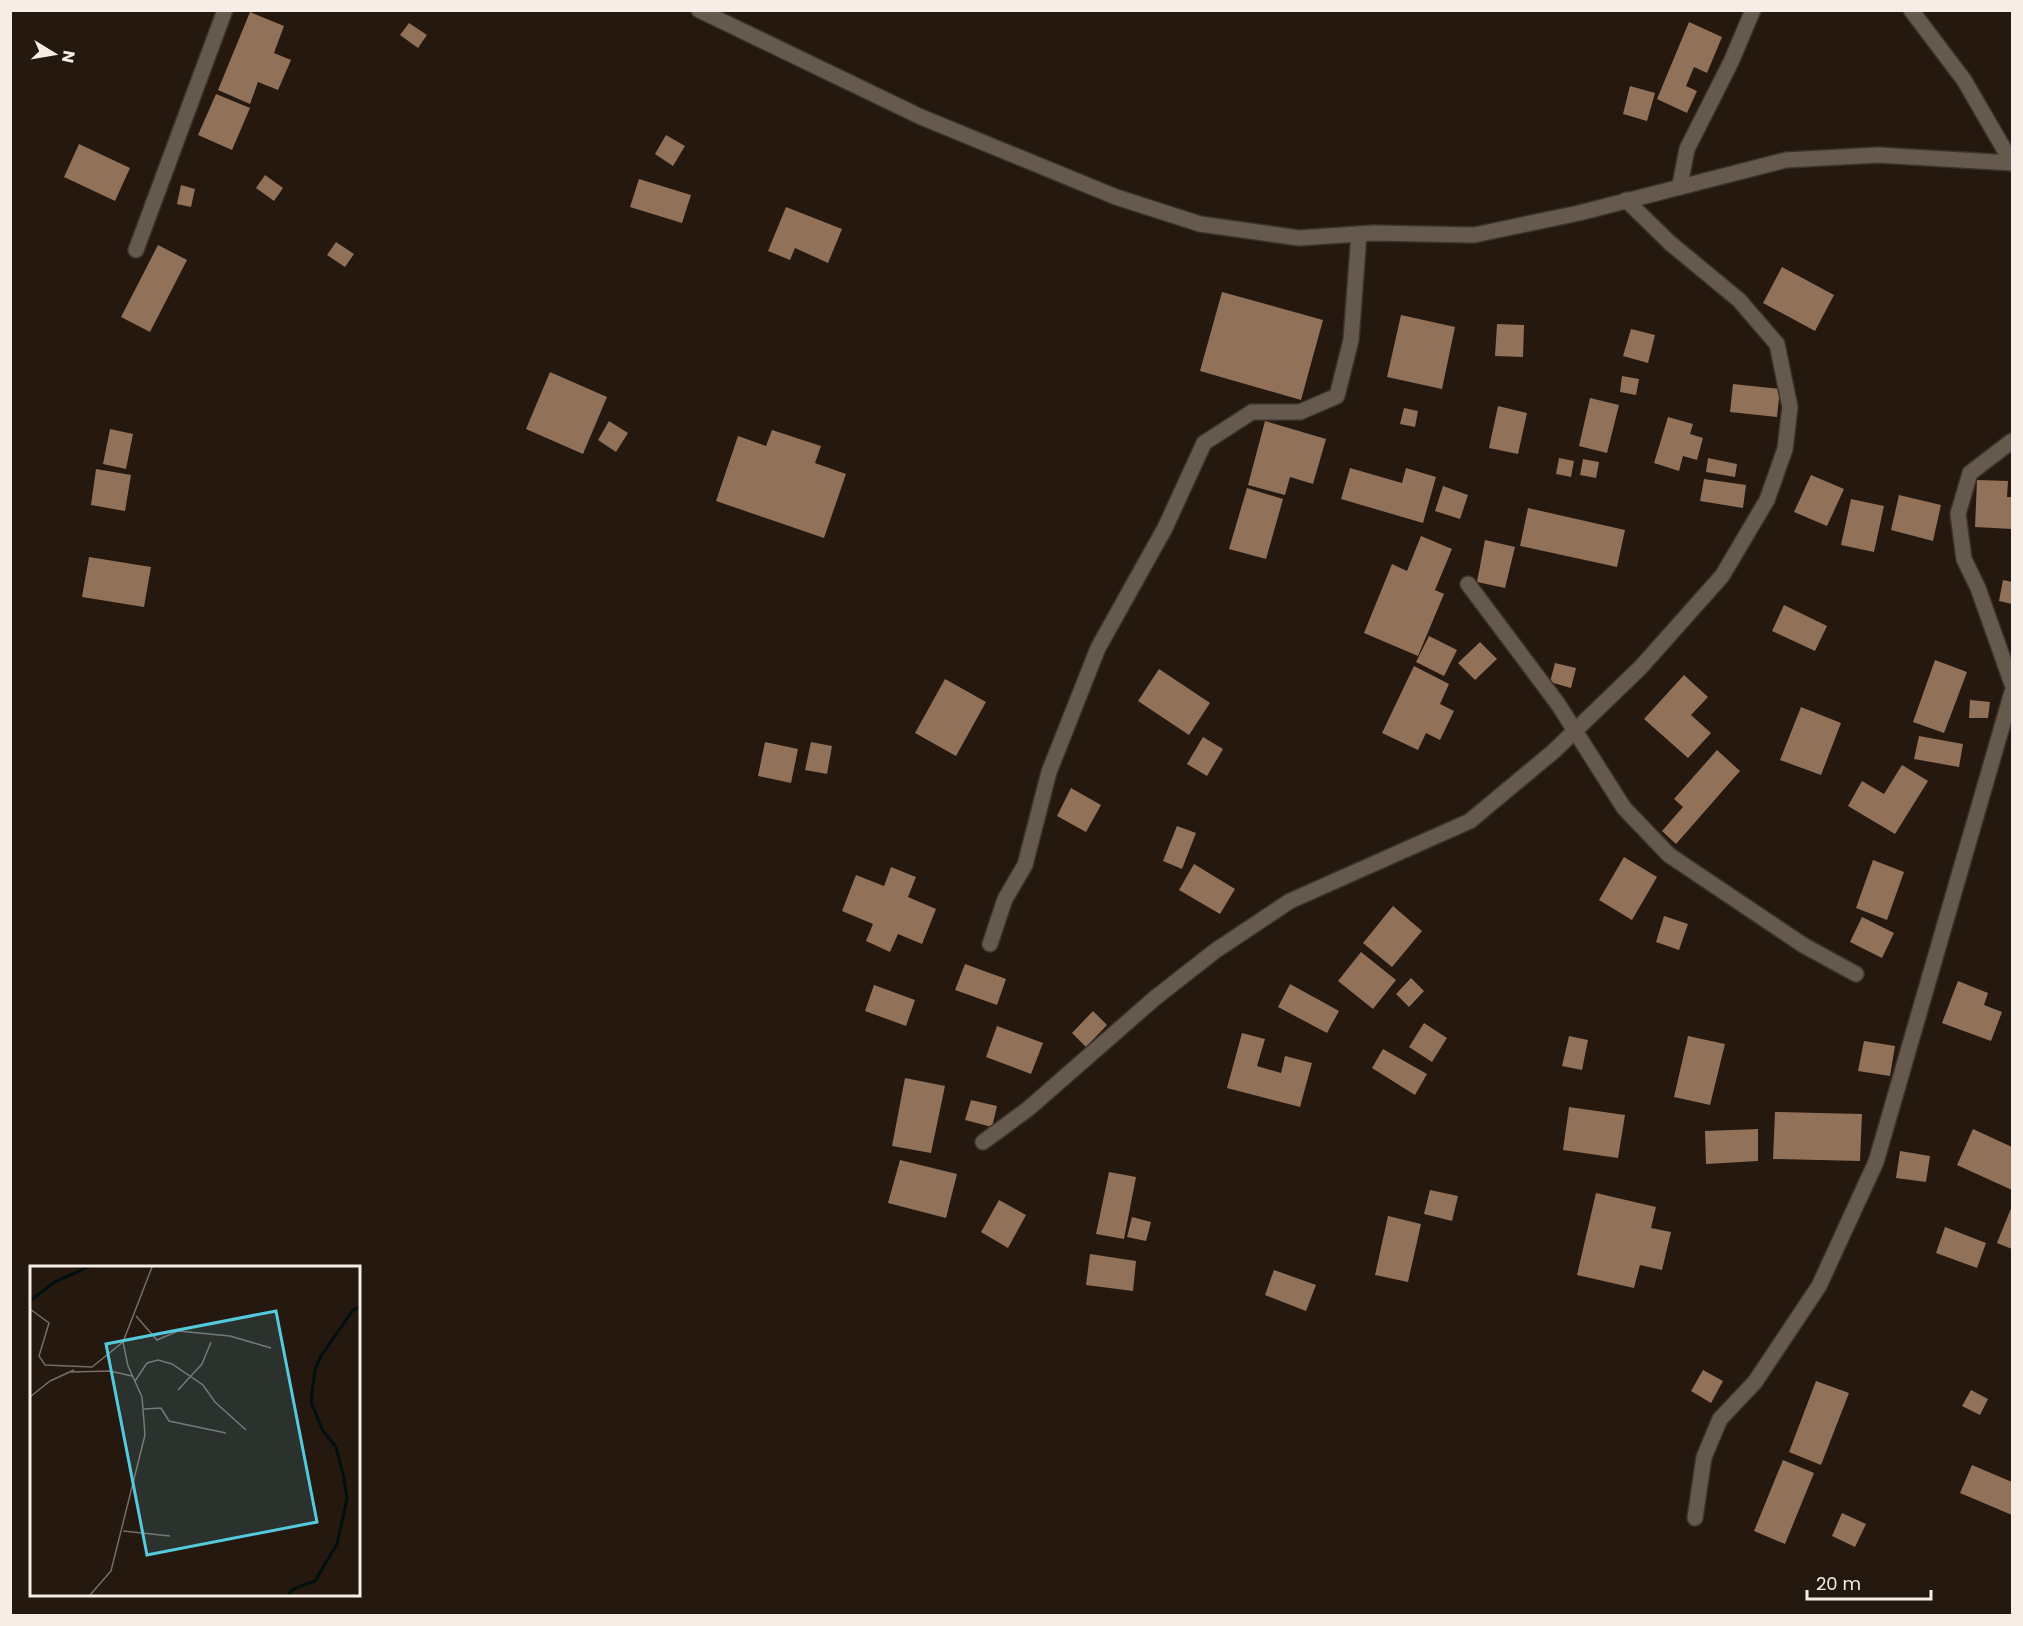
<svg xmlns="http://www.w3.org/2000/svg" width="2023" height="1626" viewBox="0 0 2023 1626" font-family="Poppins,sans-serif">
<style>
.building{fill:#927159}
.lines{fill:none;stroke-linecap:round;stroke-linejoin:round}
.minor-casing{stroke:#3d3229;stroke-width:18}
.minor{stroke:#66594e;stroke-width:15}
.inset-river{fill:none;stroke:#000f10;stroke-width:3}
.inset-road{fill:none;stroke:#786d65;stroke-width:1.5}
.view{fill:#55cadf;fill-opacity:0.15;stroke:#55cadf;stroke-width:3}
.inset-edge{fill:none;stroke:#f6ede6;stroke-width:3}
</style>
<rect width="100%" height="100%" fill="#24180f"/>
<g class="building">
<polygon points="250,12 284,26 274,53 291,60 278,90 258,82 250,104 218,90"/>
<polygon points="1689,22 1722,37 1707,73 1694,67 1686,86 1697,91 1687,113 1657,99"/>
<polygon points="409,23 427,35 418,48 400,35"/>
<polygon points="1630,86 1655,93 1647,121 1623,114"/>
<polygon points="216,94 250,108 232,150 198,135"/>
<polygon points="666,135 685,146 673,166 655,154"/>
<polygon points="79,144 130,168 115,201 64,177"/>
<polygon points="265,175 283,188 274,201 256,188"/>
<polygon points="639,179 691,195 682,223 630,207"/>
<polygon points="181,185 195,189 191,207 177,204"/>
<polygon points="786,207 842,229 828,263 795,248 790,260 768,251"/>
<polygon points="336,242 354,254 345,267 327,255"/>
<polygon points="158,245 187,260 150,332 121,317"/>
<polygon points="1782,267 1834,295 1815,331 1763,303"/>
<polygon points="1222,292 1323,320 1301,400 1200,371"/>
<polygon points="1401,315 1455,327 1442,389 1387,377"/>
<polygon points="1497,324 1524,325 1523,357 1495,356"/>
<polygon points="1631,329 1655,335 1648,363 1623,356"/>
<polygon points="550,372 607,397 583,454 526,429"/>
<polygon points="1622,376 1639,379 1636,395 1620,392"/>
<polygon points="1733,384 1780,389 1777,417 1730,412"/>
<polygon points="1590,398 1619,405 1607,453 1579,446"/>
<polygon points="1498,406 1527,413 1518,454 1489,448"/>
<polygon points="1404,408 1418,411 1415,427 1400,424"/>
<polygon points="1668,417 1693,424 1690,434 1703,438 1697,460 1683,456 1679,471 1654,463"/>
<polygon points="609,421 628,433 616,452 598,440"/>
<polygon points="1265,421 1326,439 1313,484 1290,477 1285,495 1248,485"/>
<polygon points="110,429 133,434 126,469 103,464"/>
<polygon points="772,430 821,446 815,463 846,474 824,538 716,501 738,436 766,446"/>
<polygon points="1559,458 1574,461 1571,477 1556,474"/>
<polygon points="1708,458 1737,464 1735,477 1706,472"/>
<polygon points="1583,459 1599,462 1596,478 1580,475"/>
<polygon points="1350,468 1402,483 1406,468 1436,477 1423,523 1341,499"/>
<polygon points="96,469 131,475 125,511 91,505"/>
<polygon points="1811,475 1844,489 1827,526 1794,512"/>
<polygon points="1704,479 1746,485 1743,508 1700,501"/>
<polygon points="1977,480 2008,481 2007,497 2012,497 2012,529 1975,527"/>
<polygon points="1443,486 1468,495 1460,519 1435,511"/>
<polygon points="1247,488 1283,499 1266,559 1229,549"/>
<polygon points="1899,495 1941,505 1933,541 1891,530"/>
<polygon points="1851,499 1884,506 1874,552 1841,545"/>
<polygon points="1528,508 1625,530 1617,567 1520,546"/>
<polygon points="1421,536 1452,549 1435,590 1444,594 1418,656 1364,633 1392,564 1407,571"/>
<polygon points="1485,540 1515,547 1505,588 1477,582"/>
<polygon points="89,557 151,567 144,607 82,597"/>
<polygon points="2003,580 2012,582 2012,604 1999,601"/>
<polygon points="1784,605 1827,626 1815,651 1772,631"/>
<polygon points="1429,636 1457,650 1444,676 1416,662"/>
<polygon points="1480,642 1497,659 1475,680 1458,663"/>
<polygon points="1935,660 1967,672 1944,733 1913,722"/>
<polygon points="1555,663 1576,668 1571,688 1550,682"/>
<polygon points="1414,666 1449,684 1440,704 1454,711 1440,740 1426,733 1418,750 1382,733"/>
<polygon points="1159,669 1210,703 1189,735 1138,701"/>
<polygon points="1684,675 1708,697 1691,715 1711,733 1688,758 1644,719"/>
<polygon points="945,679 986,702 956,756 915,733"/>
<polygon points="1970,700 1990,702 1988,718 1969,718"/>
<polygon points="1801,707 1841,723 1821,775 1780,760"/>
<polygon points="1919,736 1963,744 1959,767 1914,759"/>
<polygon points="1203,737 1223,749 1207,776 1187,764"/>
<polygon points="765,742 798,749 791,783 758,776"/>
<polygon points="811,742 832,746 827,774 805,770"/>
<polygon points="1717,750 1740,771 1676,844 1662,831 1683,807 1674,799"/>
<polygon points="1902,765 1928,781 1895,834 1848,806 1862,781 1884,794"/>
<polygon points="1071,788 1101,805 1086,832 1057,816"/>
<polygon points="1177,826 1196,833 1182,869 1163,861"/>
<polygon points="1624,857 1657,877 1632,920 1599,900"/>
<polygon points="1873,860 1904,872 1887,920 1856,908"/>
<polygon points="1194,864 1235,889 1220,914 1179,890"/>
<polygon points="891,867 916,877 908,897 936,909 922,944 898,934 890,952 866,941 873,924 842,911 856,875 884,886"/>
<polygon points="1393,906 1422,931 1392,967 1363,943"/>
<polygon points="1664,916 1688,924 1679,950 1656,942"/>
<polygon points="1862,917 1894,933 1882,958 1850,942"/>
<polygon points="1361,952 1396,980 1373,1009 1338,981"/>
<polygon points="965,964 1006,979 997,1005 955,990"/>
<polygon points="1411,978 1424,991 1409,1007 1396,994"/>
<polygon points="1958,981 1988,993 1984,1005 2002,1012 1991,1041 1942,1023"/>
<polygon points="1290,984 1339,1011 1327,1033 1278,1007"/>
<polygon points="874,985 915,1000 906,1026 865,1011"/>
<polygon points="1093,1011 1107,1025 1086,1047 1072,1033"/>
<polygon points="1424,1023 1447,1038 1432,1062 1409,1047"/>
<polygon points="997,1026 1043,1043 1031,1074 986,1057"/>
<polygon points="1242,1033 1265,1039 1257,1066 1281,1073 1285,1056 1312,1063 1300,1107 1227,1088"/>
<polygon points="1569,1036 1588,1040 1582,1070 1562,1066"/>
<polygon points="1688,1036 1725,1044 1710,1105 1674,1097"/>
<polygon points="1864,1041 1895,1046 1890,1076 1858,1071"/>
<polygon points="1383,1049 1427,1074 1415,1095 1372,1068"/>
<polygon points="905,1078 945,1086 931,1153 892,1146"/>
<polygon points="971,1100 997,1106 992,1127 965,1120"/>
<polygon points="1569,1107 1625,1115 1618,1158 1563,1150"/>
<polygon points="1775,1112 1862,1114 1860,1161 1773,1159"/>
<polygon points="1758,1129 1758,1161 1706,1164 1705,1131"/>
<polygon points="1973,1129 2012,1147 2012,1190 1957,1165"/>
<polygon points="1900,1151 1930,1156 1926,1182 1896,1178"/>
<polygon points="900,1160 957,1174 946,1218 888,1203"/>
<polygon points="1109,1172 1136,1177 1124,1239 1096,1234"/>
<polygon points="1430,1190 1458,1196 1452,1221 1424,1214"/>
<polygon points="1596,1193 1656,1207 1651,1228 1671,1232 1662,1270 1640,1265 1634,1288 1577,1275"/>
<polygon points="999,1200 1026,1215 1008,1248 981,1232"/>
<polygon points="2012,1206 2012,1249 1997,1243"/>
<polygon points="1388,1216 1421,1224 1408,1282 1375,1275"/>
<polygon points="1132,1217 1151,1222 1146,1241 1127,1237"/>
<polygon points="1945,1227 1986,1243 1977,1268 1936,1253"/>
<polygon points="1090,1254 1136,1261 1133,1291 1086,1285"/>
<polygon points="1274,1270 1316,1285 1306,1311 1265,1295"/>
<polygon points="1703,1370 1723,1381 1711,1403 1691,1391"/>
<polygon points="1816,1381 1849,1393 1821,1465 1789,1452"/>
<polygon points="1971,1390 1988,1399 1980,1415 1962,1406"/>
<polygon points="1783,1460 1814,1473 1785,1544 1754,1531"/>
<polygon points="1972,1465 2012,1482 2012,1515 1960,1493"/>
<polygon points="1842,1513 1866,1524 1855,1547 1832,1536"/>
</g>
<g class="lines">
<g class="minor-casing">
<g id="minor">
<polyline points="699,10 921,117 1116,197 1200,224 1299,238 1373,233 1474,235 1579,213 1786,160 1878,155 2012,163"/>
<polyline points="1911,10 1964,80 2011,161"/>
<polyline points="1680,185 1687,149 1731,62 1753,10"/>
<polyline points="136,250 225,10"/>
<polyline points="2012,441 1970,473 1958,514 1964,559 1978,588 2012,684"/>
<polyline points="1468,584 1558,704 1624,808 1669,855 1803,945 1856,974"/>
<polyline points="990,944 1005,899 1025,865 1049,772 1098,648 1165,528 1204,443 1252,412 1300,412 1337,396 1351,340 1359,234"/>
<polyline points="983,1142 1028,1109 1155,998 1215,951 1290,901 1470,821 1554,751 1641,667 1722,576 1767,500 1785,449 1790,407 1777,344 1739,300 1670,243 1626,200"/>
<polyline points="1695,1518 1704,1457 1720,1419 1755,1382 1819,1286 1876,1162 2012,692"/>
</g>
</g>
<use href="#minor" class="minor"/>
</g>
<g transform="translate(30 1266)">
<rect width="330" height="330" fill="#24180f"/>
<path class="inset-river" d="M0 35 23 17 58 1M258 329 263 323 285 315 307 278 312 256 317 232 314 212 306 181 293 165 281 136 285 103 291 90 323 44 330 41"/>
<path class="inset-road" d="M0 43 19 57 9 90 15 99 62 101 93 76M106 50 127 74 148 65 200 70 241 82M41 106 80 105 102 110M105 115 117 97 128 94 142 98 173 119 185 136 216 164M148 124 172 98 181 76M0 131 20 115 44 104M114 143 131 142 139 155 196 167M93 265 140 270M60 329 81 305 115 169 112 131 98 100 93 76 122 1"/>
<path class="view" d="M246 45 287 256 117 289 76 78Z"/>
<rect width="330" height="330" class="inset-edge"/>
</g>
<rect width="2023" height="1626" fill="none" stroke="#f6ede6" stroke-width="24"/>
<g transform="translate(54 54) rotate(101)" stroke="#24180f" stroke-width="4.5" paint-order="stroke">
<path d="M0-4.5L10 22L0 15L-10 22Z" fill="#f6ede6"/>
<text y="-9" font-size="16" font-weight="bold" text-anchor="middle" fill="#f6ede6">N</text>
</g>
<path d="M1807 1590v9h124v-9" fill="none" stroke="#f6ede6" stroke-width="3"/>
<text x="1816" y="1590" font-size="18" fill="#f6ede6" stroke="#24180f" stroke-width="4.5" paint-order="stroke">20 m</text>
</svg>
